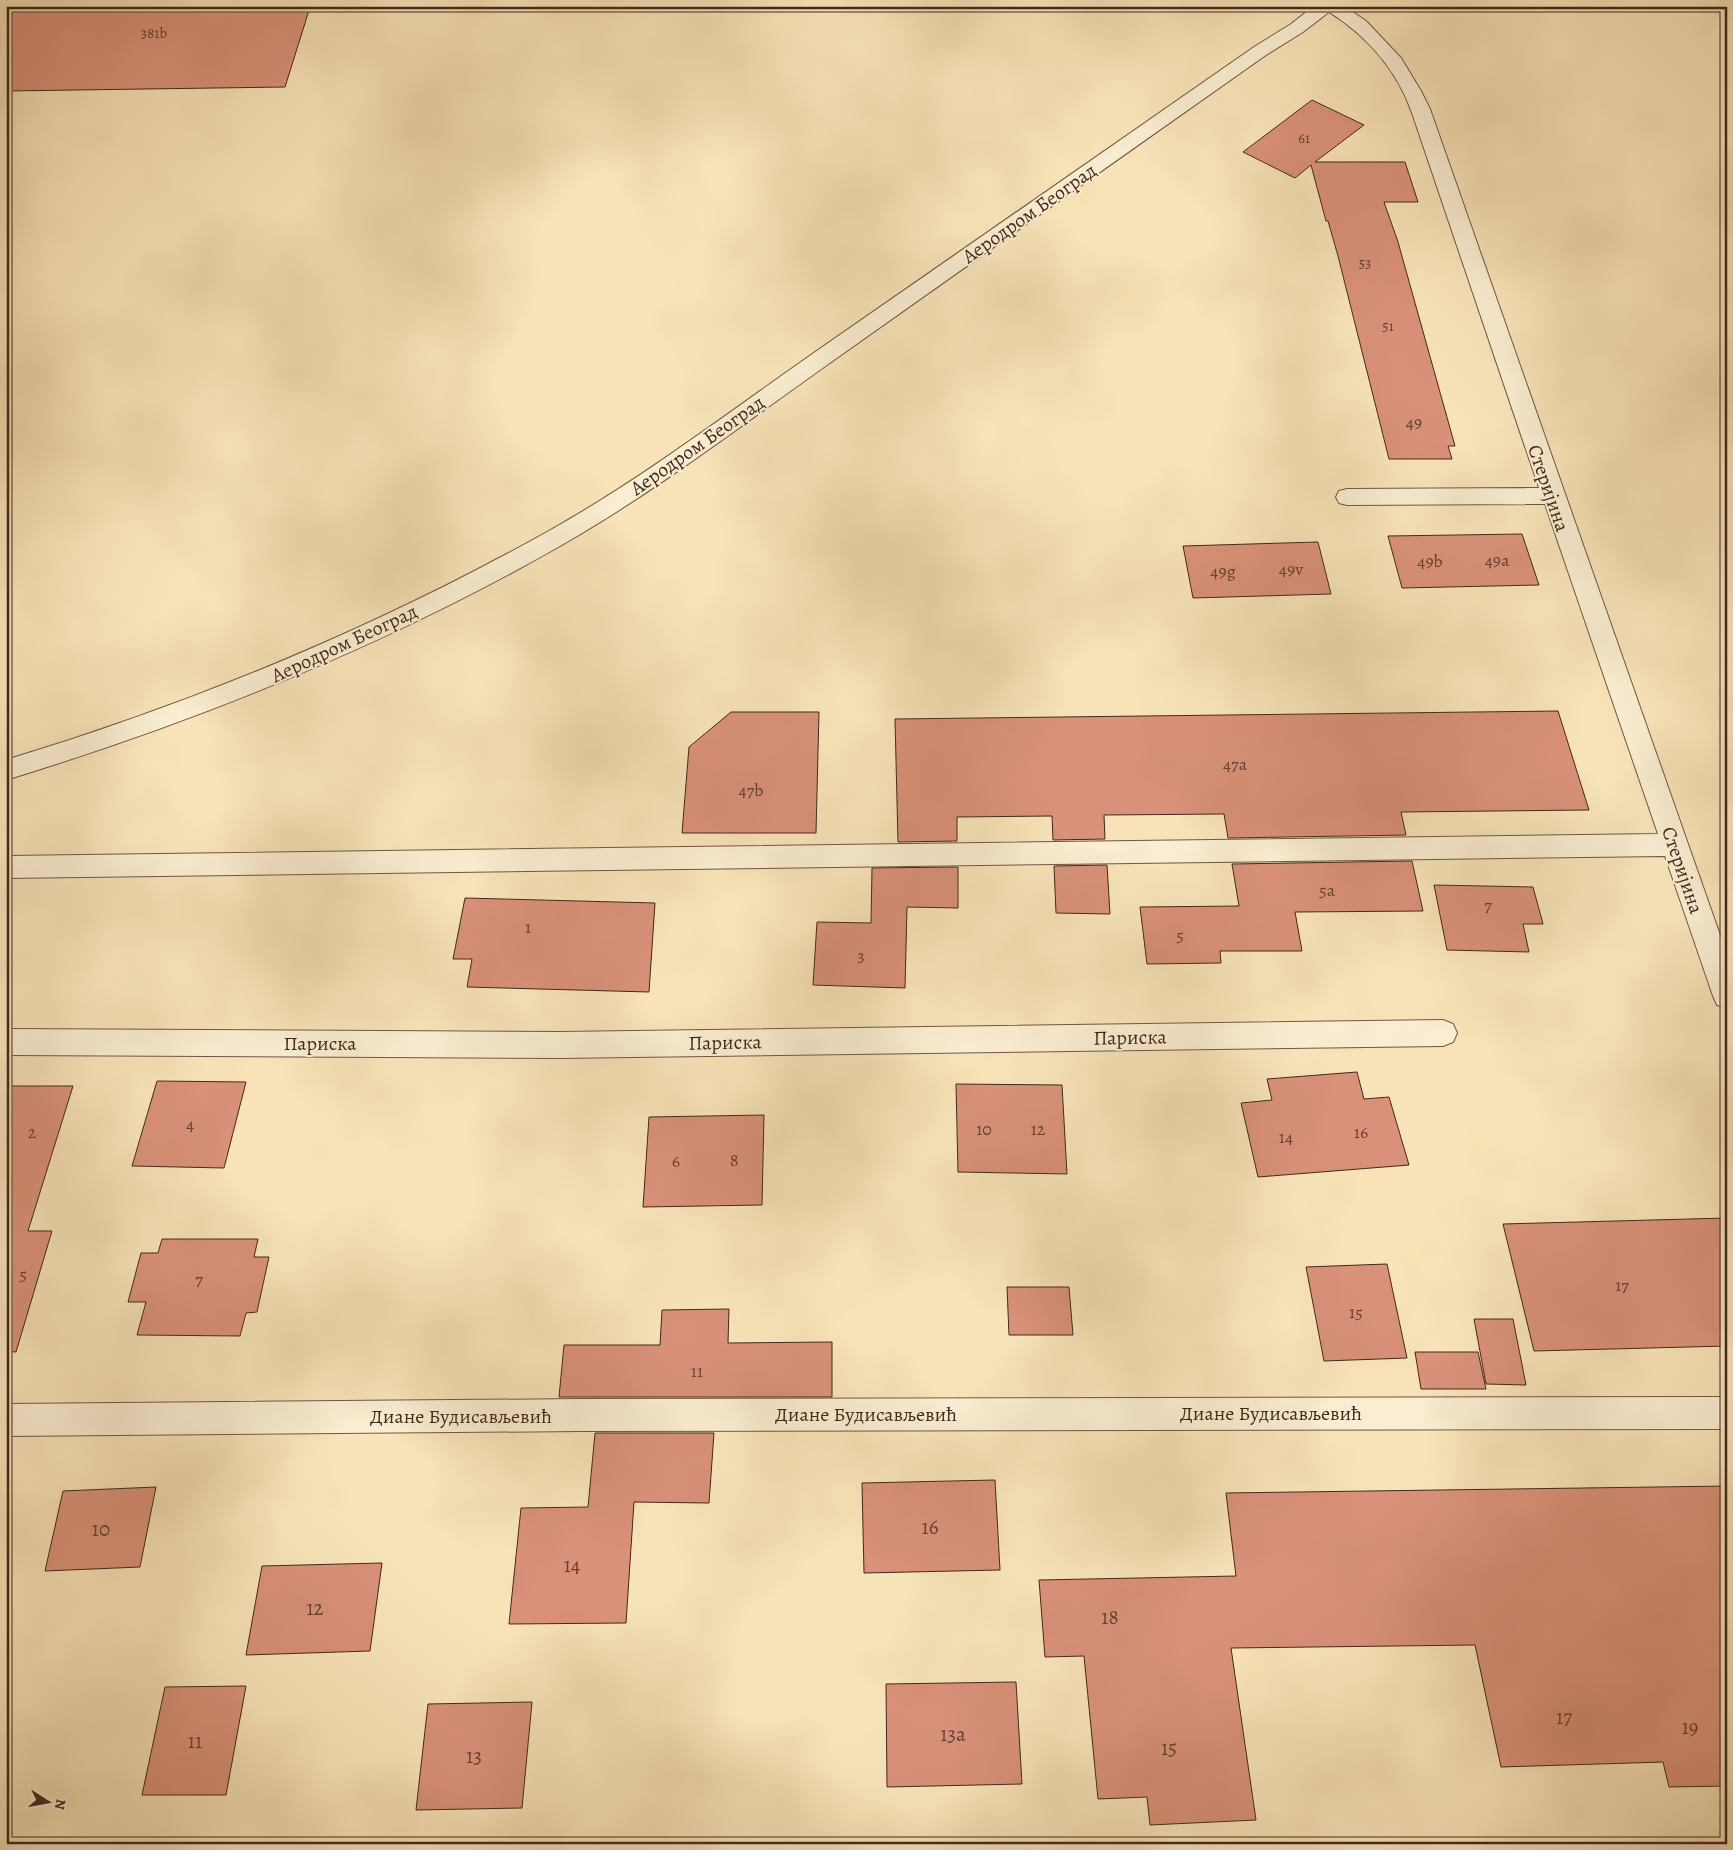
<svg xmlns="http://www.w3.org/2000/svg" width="1733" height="1850" viewBox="0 0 1733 1850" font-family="Alegreya,serif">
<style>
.building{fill:#d99179;stroke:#42281d}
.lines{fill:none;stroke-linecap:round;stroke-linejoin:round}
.minor-casing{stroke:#705744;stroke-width:2}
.minor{fill:#faedd1;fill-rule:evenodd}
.labels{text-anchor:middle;stroke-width:4;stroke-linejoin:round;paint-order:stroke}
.far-number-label{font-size:15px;fill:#684234}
.number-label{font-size:18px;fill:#684234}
.street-label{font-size:20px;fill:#42281d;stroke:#faedd1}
.near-number-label{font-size:21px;fill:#684234}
</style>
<rect width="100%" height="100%" fill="#f8e3b8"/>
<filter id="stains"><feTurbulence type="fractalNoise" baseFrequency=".004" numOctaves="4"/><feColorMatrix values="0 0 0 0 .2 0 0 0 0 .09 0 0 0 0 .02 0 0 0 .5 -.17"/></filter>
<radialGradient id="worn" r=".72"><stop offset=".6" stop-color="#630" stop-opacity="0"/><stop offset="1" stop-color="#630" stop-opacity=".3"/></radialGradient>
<g class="building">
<polygon points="310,7 285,87 6,91 6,11"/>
<polygon points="1312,100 1364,125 1315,162 1405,162 1418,202 1384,202 1398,242 1455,446 1448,446 1452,459 1389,459 1338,256 1328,221 1326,221 1311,165 1295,178 1243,152"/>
<polygon points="1522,534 1539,585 1402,588 1388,536"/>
<polygon points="1318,542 1331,594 1193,598 1183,546"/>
<polygon points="1558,711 1589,810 1401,812 1406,835 1228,838 1224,814 1104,815 1105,839 1053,840 1052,816 957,817 957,841 898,842 895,719"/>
<polygon points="731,712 819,712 816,833 682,833 689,747"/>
<polygon points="1412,861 1423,911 1295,912 1302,951 1220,951 1221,963 1147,964 1140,907 1239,906 1232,864"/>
<polygon points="1107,865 1110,914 1056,913 1054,866"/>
<polygon points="958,867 958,908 907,907 905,988 813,985 817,922 871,923 872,868"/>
<polygon points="1434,885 1533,887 1543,924 1523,924 1529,952 1447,950"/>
<polygon points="465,898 655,903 649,992 467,987 472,959 453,959"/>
<polygon points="1357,1072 1364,1099 1389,1097 1409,1165 1258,1177 1241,1103 1272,1100 1267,1079"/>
<polygon points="157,1081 246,1082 224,1168 132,1166"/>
<polygon points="956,1084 1062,1085 1067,1174 958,1172"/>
<polygon points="6,1086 73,1086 28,1231 52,1231 16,1352 6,1351"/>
<polygon points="764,1115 762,1205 643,1207 649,1117"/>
<polygon points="1727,1218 1727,1346 1534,1351 1503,1224"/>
<polygon points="162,1239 258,1239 254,1257 269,1257 257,1312 246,1313 240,1336 137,1335 146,1302 128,1302 141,1253 158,1253"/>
<polygon points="1387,1264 1407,1358 1324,1361 1306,1267"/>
<polygon points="1007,1287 1069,1287 1073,1335 1009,1335"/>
<polygon points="729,1309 728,1343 832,1342 832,1397 559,1397 564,1345 660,1345 662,1310"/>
<polygon points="1474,1319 1513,1319 1526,1385 1486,1384"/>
<polygon points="1415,1352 1478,1352 1486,1389 1421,1389"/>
<polygon points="595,1433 714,1433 709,1503 634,1502 626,1623 509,1624 521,1508 588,1507"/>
<polygon points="995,1480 1000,1570 864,1573 862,1483"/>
<polygon points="1727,1486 1727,1786 1669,1787 1663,1762 1501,1767 1475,1645 1231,1648 1256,1820 1150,1825 1147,1797 1098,1799 1084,1656 1045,1657 1039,1580 1236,1576 1226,1493"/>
<polygon points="156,1487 140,1567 45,1571 63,1491"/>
<polygon points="382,1563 370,1651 246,1655 262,1566"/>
<polygon points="1016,1682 1022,1784 887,1787 886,1684"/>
<polygon points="246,1686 226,1795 142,1795 165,1687"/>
<polygon points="532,1702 522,1808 416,1810 428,1704"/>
</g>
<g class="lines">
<g class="minor-casing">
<g id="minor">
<path d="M1314 6H1344L1366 21 1401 58 1421 91 1430 109 1727 955V1008L1717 1005 1713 996 1665 856 6 878V856L1658 834 1545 504 1347 505 1339 503 1336 497 1339 491 1347 489 1539 488 1412 113C1397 70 1367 36 1329 12L1303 32 1266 55C1122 156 978 258 834 360 746 422 660 488 567 542 390 644 201 720 6 780V760C194 703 375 628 547 532 642 479 729 412 818 350 964 249 1109 148 1254 47L1291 24Z"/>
<polygon points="1443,1020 1453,1024 1457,1033 1453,1042 1443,1046 559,1058 6,1055 6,1029 559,1032"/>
<polygon points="1727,1397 1727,1429 580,1431 6,1436 6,1404 580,1399"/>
</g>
</g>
<use href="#minor" class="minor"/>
</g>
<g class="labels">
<g class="far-number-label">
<text x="154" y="38">381b</text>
<text x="1304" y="143">61</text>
<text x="1365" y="268">53</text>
<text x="1388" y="331">51</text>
</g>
<g class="number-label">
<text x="1414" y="428">49</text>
<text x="1497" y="566">49a</text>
<text x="1430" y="567">49b</text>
<text x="1291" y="575">49v</text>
<text x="1223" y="577">49g</text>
<text x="1235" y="770">47a</text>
<text x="751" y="796">47b</text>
<text x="1327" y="896">5a</text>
<text x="1488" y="911">7</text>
<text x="528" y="933">1</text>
<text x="1180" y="941">5</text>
<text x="861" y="961">3</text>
<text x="190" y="1130">4</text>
<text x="984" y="1135">10</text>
<text x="1038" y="1135">12</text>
<text x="32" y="1138">2</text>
<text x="1361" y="1138">16</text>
<text x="1286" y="1143">14</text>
<text x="734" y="1166">8</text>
<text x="676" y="1167">6</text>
<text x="23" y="1280">5</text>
<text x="199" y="1285">7</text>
<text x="1622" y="1291">17</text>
<text x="1356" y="1318">15</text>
<text x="697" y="1377">11</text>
</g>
<g class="street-label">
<text transform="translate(1029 213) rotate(-35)" y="7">Аеродром Београд</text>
<text transform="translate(697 445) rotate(-35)" y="7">Аеродром Београд</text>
<text transform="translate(1549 488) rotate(71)" y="7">Стеријина</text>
<text transform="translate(344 643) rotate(-25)" y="7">Аеродром Београд</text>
<text transform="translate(1683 870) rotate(71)" y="7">Стеријина</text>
<text transform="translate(1130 1037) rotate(-1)" y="7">Париска</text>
<text transform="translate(725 1042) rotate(-1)" y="7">Париска</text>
<text x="320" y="1050">Париска</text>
<text x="1271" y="1420">Диане Будисављевић</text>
<text x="866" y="1421">Диане Будисављевић</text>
<text x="461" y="1423">Диане Будисављевић</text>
</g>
<g class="near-number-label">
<text x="930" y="1534">16</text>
<text x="101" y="1536">10</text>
<text x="572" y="1572">14</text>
<text x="315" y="1615">12</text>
<text x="1110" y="1624">18</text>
<text x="1564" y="1724">17</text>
<text x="1690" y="1734">19</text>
<text x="953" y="1741">13a</text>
<text x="195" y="1748">11</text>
<text x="1169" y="1755">15</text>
<text x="474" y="1763">13</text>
</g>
</g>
<rect width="1733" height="1850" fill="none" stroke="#f8e3b8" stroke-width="25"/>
<rect x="8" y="8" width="1718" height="1835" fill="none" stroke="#42281d" stroke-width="2.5"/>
<rect x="12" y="12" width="1708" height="1825" fill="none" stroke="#42281d"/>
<g transform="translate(48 1802) rotate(101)" stroke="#faedd1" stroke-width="4" paint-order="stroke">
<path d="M0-4L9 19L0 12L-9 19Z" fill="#42281d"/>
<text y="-8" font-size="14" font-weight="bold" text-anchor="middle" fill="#42281d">N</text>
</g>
<rect width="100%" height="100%" filter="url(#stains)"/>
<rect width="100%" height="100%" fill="url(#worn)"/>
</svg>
